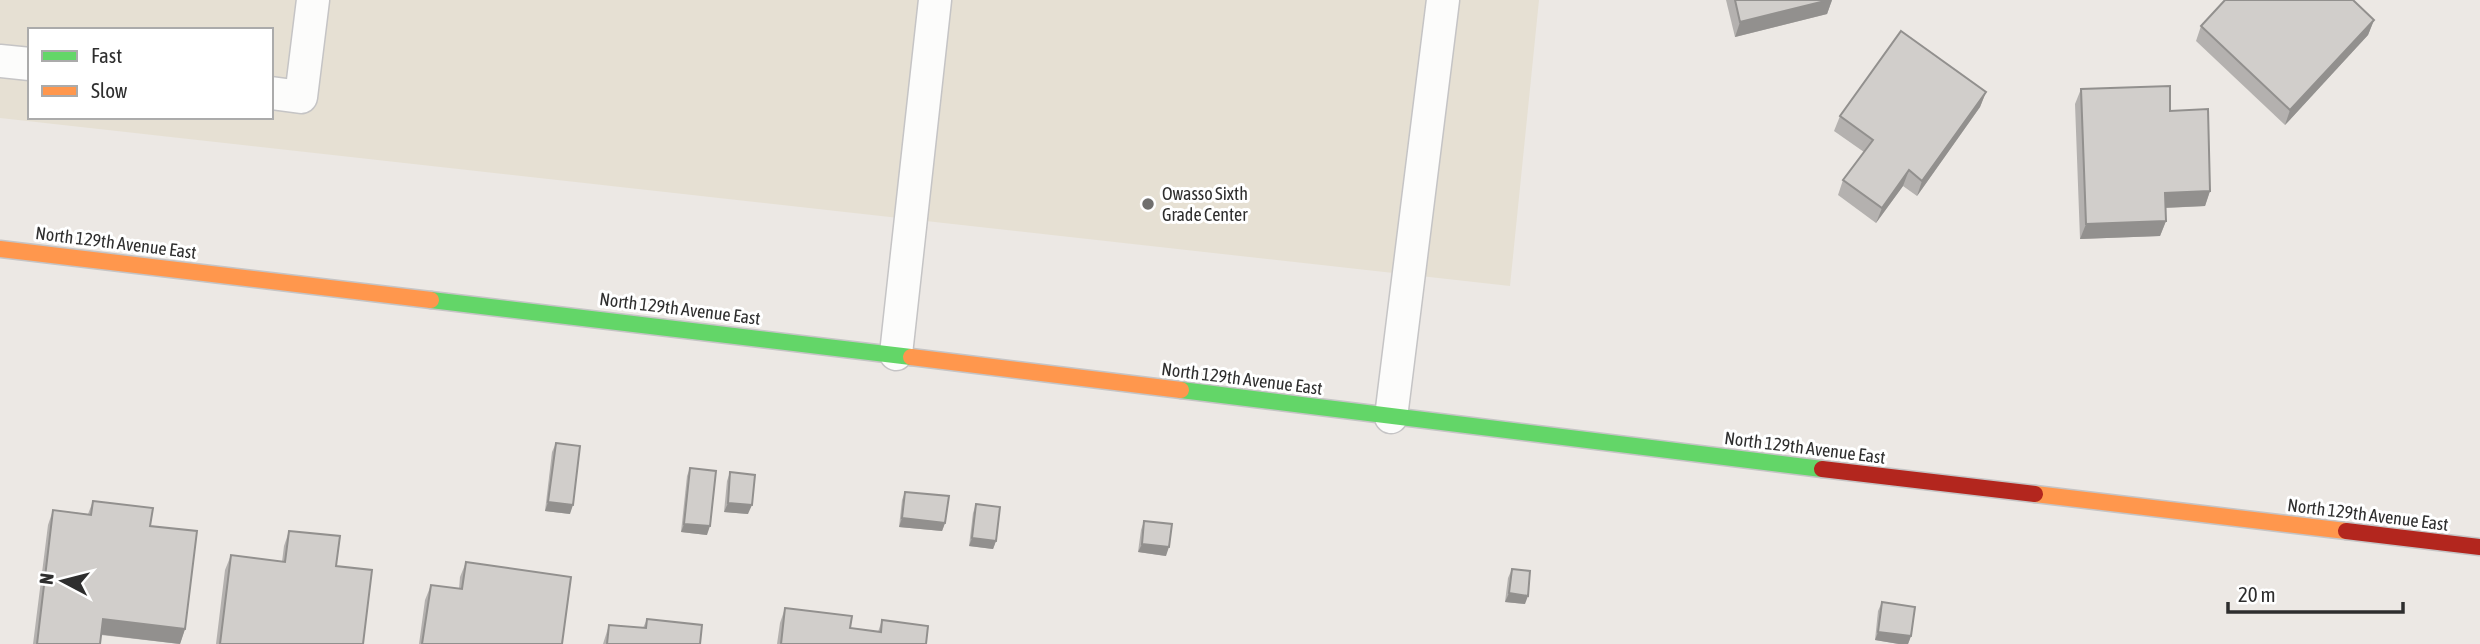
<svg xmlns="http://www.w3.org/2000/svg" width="2480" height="644" viewBox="0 0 2480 644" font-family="'Asap Condensed',sans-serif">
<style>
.education{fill:#e6e0d3;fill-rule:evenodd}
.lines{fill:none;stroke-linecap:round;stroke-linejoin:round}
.lane-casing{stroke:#c5c4c5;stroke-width:35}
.fast-casing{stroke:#c5c4c5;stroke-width:19}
.slow-casing{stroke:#c5c4c5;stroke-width:19}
.jam-casing{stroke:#c5c4c5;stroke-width:19}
.lane{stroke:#fcfcfb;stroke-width:32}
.fast{stroke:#63d668;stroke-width:16}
.slow{stroke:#ff974d;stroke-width:16}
.jam{stroke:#b3261e;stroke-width:16}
.wall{fill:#b4b1af}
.shaded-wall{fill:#92908e}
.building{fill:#d1cecb;stroke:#92908e;stroke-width:2}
.poi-dot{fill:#706f6e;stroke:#fff;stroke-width:2.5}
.labels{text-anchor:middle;stroke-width:6;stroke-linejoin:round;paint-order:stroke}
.poi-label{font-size:18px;fill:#2e2e2e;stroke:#fff;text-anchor:start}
.street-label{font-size:18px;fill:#2e2e2e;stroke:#fff}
</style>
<rect width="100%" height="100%" fill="#ece8e4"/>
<path class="education" d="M0 0H1539L1510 286 0 118ZM30 30H271V117H30Z"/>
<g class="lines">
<g class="lane-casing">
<g id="lane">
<polyline points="0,61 30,64"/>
<polyline points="271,93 301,97 313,0"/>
<polyline points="896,354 935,0"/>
<polyline points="1391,417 1443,0"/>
</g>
</g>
<g class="fast-casing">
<g id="fast">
<polyline points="431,300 911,357"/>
<polyline points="1181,390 1822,469"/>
</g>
</g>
<g class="slow-casing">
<g id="slow">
<polyline points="0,249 431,300"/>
<polyline points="911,357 1181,390"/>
<polyline points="2035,494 2346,531"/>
</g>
</g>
<g class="jam-casing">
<g id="jam">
<polyline points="1822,469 2035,494"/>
<polyline points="2346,531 2480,547"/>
</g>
</g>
<use href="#lane" class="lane"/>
<use href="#fast" class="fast"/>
<use href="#slow" class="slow"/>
<use href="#jam" class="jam"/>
</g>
<g class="wall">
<polygon points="1726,0 1832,0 1827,14 1735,37"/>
<polygon points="2374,20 2368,35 2285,125 2196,41 2201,26"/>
<polygon points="2081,89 2170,111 2210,191 2205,206 2166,208 2166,221 2160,236 2080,239 2075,104"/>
<polygon points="1986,92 1980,107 1917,196 1903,186 1876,223 1838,195 1843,180 1864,152 1834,131 1840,116"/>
<polygon points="556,443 570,514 545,511 552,452"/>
<polygon points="690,468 707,535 681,532 687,476"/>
<polygon points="730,472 748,514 724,512 727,481"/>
<polygon points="905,492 945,523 942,531 899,527 902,500"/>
<polygon points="93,501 150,526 185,629 180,644 101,635 100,644 33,644 48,525 53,510 88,514"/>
<polygon points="976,504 996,541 993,549 969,546 973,513"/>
<polygon points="1144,521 1166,556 1138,552 1141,530"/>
<polygon points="289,531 336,566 363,644 216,644 225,570 231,555 282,562 284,546"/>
<polygon points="466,562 562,644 419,644 425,600 431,585 459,589 460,577"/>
<polygon points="1512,569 1525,604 1505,602 1508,578"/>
<polygon points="1882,602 1911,636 1908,644 1899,644 1875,640 1878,611"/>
<polygon points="785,608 850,628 878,632 882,620 926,644 777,644 780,623"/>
<polygon points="647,619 700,644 603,644 609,625 643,628"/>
</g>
<g class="shaded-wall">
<polygon points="1829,0 1832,0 1827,14 1735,37 1740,22"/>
<polygon points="2374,20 2368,35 2285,125 2290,110"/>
<polygon points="1986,92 1980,107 1917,196 1922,181"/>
<polygon points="1909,170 1903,186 1876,223 1882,208"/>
<polygon points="2210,191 2205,206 2160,208 2165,193"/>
<polygon points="2166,221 2160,236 2080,239 2086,224"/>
<polygon points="548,502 573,505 570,514 545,511"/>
<polygon points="728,503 752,505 748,514 724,512"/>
<polygon points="902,518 945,523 942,531 899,527"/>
<polygon points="684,524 710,526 707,535 681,532"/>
<polygon points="972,538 996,541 993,549 969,546"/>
<polygon points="1142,544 1169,547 1166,556 1138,552"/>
<polygon points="1509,593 1528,596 1525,604 1505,602"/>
<polygon points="103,619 185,629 180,644 97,634"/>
<polygon points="1878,632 1911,636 1908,644 1899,644 1875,640"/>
</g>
<g class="building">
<polygon points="1735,0 1829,0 1740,22"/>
<polygon points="2225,0 2353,0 2374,20 2290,110 2201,26"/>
<polygon points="1901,31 1986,92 1922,181 1909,170 1882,208 1843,180 1873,140 1840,116"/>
<polygon points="2170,86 2170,111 2208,109 2210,191 2165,193 2166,221 2086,224 2081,89"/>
<polygon points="556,443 580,446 573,505 548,502"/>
<polygon points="690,468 716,471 710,526 684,524"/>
<polygon points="730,472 755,475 752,505 728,503"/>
<polygon points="905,492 949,496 945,523 902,518"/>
<polygon points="93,501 153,508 150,526 197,531 185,629 103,619 100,644 37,644 53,510 91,515"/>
<polygon points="976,504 1000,507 996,541 972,538"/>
<polygon points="1144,521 1172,524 1169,547 1142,544"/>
<polygon points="289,531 340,536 336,566 372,570 363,644 220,644 231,555 285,562"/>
<polygon points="466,562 571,577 562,644 422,644 431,585 462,589"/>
<polygon points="1512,569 1530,571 1528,596 1509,593"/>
<polygon points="1882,602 1915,607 1911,636 1878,632"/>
<polygon points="785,608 852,616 850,628 881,632 882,620 928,626 926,644 781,644"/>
<polygon points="647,619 702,625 700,644 607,644 609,625 646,628"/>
</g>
<circle class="poi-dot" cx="1148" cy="204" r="7"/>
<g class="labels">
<g class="poi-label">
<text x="1162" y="200">Owasso Sixth<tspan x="1162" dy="21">Grade Center</tspan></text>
</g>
<g class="street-label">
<text transform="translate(116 243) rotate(7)" y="6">North 129th Avenue East</text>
<text transform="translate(680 309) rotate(7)" y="6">North 129th Avenue East</text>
<text transform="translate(1242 379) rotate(7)" y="6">North 129th Avenue East</text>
<text transform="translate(1805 448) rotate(7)" y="6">North 129th Avenue East</text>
<text transform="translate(2368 515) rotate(7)" y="6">North 129th Avenue East</text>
</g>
</g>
<rect x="28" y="28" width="245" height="91" fill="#ffffff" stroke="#ababab" stroke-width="2"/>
<rect x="42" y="51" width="35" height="10" fill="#63d668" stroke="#ababab" stroke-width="2"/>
<text x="91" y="63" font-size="21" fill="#2e2e2e">Fast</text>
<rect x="42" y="86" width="35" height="10" fill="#ff974d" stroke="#ababab" stroke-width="2"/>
<text x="91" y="98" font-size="21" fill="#2e2e2e">Slow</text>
<g transform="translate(63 581) rotate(277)" stroke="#ffffff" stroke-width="5" paint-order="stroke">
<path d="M0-5L12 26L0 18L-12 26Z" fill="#2e2e2e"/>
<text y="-10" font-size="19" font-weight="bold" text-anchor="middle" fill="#2e2e2e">N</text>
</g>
<path d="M2228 602v10h175v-10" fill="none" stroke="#2e2e2e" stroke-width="3.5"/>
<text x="2238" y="602" font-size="21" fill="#2e2e2e" stroke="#ffffff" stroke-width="5" paint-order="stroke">20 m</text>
</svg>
